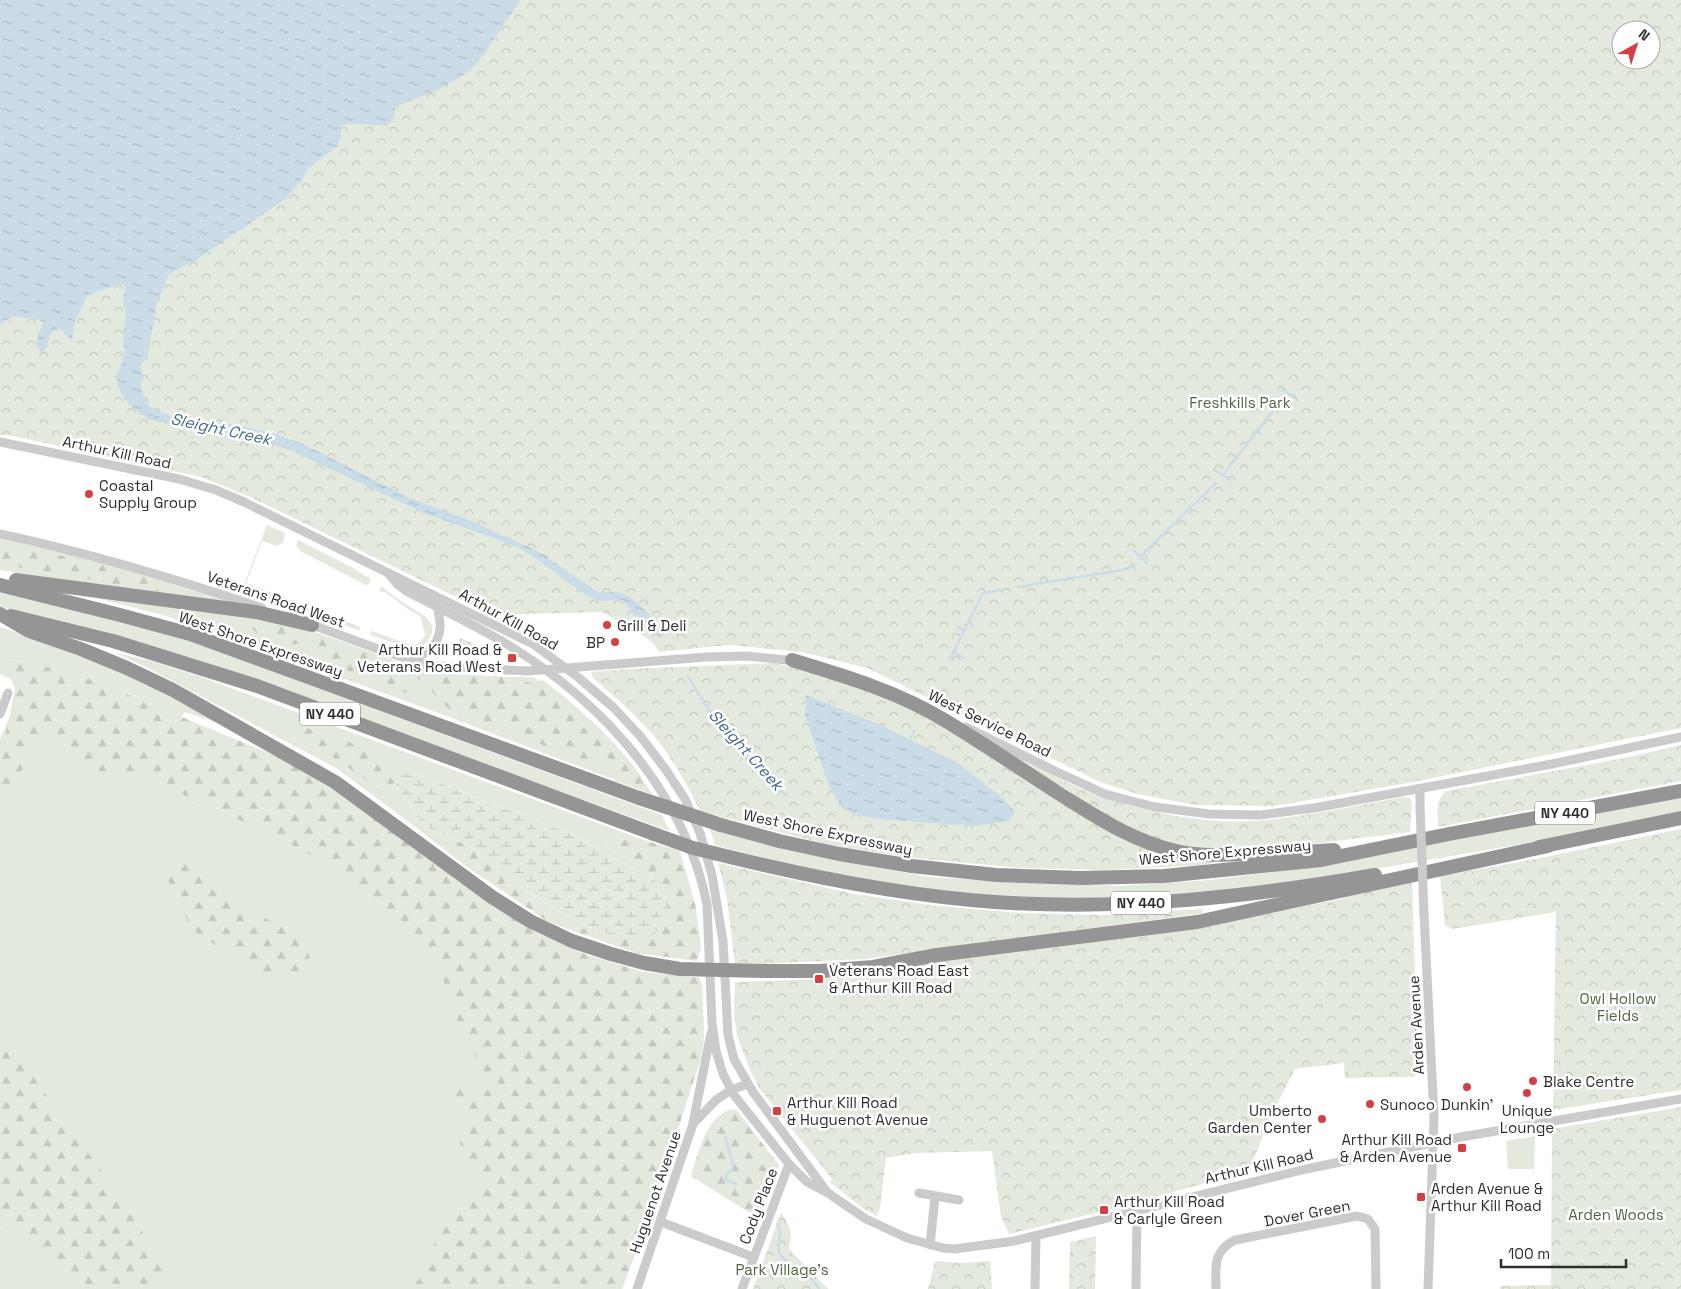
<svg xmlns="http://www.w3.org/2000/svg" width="1681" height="1289" viewBox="0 0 1681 1289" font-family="'Space Grotesk',sans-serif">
<defs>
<pattern id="forest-firs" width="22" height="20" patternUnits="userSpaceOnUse" patternTransform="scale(1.25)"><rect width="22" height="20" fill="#e3eadd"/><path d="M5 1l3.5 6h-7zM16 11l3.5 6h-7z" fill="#c3c9be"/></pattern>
<pattern id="wetland-marsh" width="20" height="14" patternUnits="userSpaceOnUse" patternTransform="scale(1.25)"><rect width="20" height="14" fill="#e3eadd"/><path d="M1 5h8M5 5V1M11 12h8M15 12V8" fill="none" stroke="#c3c9be"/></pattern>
<pattern id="park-crowns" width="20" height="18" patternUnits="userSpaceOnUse" patternTransform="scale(1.25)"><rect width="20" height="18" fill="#e3eadd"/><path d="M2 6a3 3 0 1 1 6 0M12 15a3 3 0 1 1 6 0" fill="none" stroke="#c3c9be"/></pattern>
<pattern id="garden-furrows" width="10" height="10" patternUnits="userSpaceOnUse" patternTransform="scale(1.25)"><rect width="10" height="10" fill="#e3eadd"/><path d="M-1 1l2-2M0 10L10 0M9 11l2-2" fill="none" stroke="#c3c9be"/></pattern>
<pattern id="water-ripples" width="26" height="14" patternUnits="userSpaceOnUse" patternTransform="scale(1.25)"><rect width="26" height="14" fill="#cadce8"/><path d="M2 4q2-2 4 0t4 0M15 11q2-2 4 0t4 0" fill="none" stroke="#aebdc7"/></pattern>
</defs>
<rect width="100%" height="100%" fill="#fff"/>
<!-- grass -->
<g fill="#e3eadd">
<polygon points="267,525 285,533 283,543 277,546 262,541 246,583 360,627 359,630 369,634 243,587"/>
<polygon points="0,539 76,554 231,602 230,605 0,570"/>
<polygon points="298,540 353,568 371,579 369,584 366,585 300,551 296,546"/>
<path d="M381,586C390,593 398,599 407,605C419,613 441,621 429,639C425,646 417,649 409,648L370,635L372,631L410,645L420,643L425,635L421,617L408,609L385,592H381L380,590Z"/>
<path d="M65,590L257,617L321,634L402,663L455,674L506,677H533L539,681L543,680C574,704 605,731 630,762C639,772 645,784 652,794L425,708L239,641L163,615Z"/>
<polygon points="0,592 111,618 192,642 662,815 670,831 194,659 107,632 0,607"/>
<polygon points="0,627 43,640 114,667 221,719 212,721 185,712 181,717 305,768 497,907 540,934 587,955 643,972 700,978 700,981 702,983 704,1039 700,1061 655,1199 622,1289 0,1289 0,739 10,716 27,662 0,658"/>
<path d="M115,653L148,660L204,678L644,840L613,839L604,846C622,855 644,863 655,881L571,834L413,773H398L394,781L411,807L425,826L440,833L434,835L422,832L336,768L148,668Z"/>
<polygon points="1681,795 1681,811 1540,841 1369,870 1210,894 1121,898 1028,899 926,890 832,876 715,845 710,829 838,861 930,877 1028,883 1120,886 1211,880 1287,870"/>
<polygon points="531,894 560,912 599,931 585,929 565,928 547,921 547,918 538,907"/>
<polygon points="1535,1136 1534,1175 1533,1169 1508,1169 1506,1141"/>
</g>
<!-- forest -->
<g fill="url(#forest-firs)">
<polygon points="0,543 91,562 168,582 172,589 168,593 0,564"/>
<polygon points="262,621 308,634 401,664 455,674 506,677 544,686 559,692 602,731 631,763 652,794 615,781 611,770 568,753 548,748 513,729 468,718 451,711 434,694 425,680 416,679 405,693 350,672 322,653 302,644 281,644 255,632 247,623"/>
<path d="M0,658L27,662L80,675L305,768L497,907L540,934L587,955L643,972L700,978V981L702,983L704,1039L700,1061L655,1199L622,1289H411C419,1278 433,1265 434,1251C435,1241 434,1233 437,1222L455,1220L469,1205L480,1179L462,1161L460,1138L468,1118L460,1113L449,1099L454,1087L481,1083L485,1074L458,1022L438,965L403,922L345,873L294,846L209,805L196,802L149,775L134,781L107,773L96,777C79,764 64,750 47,737L32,743L24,767L0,798V762L15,689L11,679L0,674Z"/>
<path d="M301,727C323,731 352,741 370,754C382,763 394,782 402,794L398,803H392L362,777L330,755L302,739Z"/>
<polygon points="422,832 434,835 440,833 475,849 521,887 531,894 538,907 547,918 547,921 464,865"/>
<polygon points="613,839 644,840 680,851 695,903 701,948 697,961 636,953 565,928 585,929 651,938 671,914 651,875 632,860 604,846"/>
<polygon points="176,859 190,866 254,912 300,937 306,947 310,959 306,971 286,978 251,967 192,930 163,869"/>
<polygon points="0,1035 8,1039 67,1125 129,1208 163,1269 168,1289 78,1289 56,1272 27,1235 0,1225"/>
<path d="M731,1109L734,1110L736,1109L779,1165L758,1218L691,1176C699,1152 704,1119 731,1109Z"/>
</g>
<!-- wetland -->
<polygon fill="url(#wetland-marsh)" points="398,773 413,773 571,834 655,881 671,914 651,938 599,931 560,912 521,887 475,849 425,826 411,807 394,781"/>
<!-- park -->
<g fill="url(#park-crowns)" fill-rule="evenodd">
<path d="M521,0H1681V728L1403,784L1274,806L1195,805L1137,794L1100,782L867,668L802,652L729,645L659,652L653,643L636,631L602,612L493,615L248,496L201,477L8,435H0V325L12,317L39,319L43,324L47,348L50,335L59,328L72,341L75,322L88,295L198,259L286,199L303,179L309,168L338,146L341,137V125L362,124L386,126L395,107L485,53ZM1621,30H1651V60H1621Z"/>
<path d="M775,663L856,684L917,711L1121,835L1214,859V863L1202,865L1106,870L1021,868L914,858L829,845L700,811C685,780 667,748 642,723C627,707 610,693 593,678L591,672L626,669Z"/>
<path d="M1681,745V781L1438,827C1438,813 1435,800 1446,791L1624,758Z"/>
<path d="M1014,755C1039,767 1064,782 1089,792C1140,811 1199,824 1253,821C1304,817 1354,806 1404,797L1410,798L1412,803L1410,832L1303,845L1201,847L1163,844L1130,831L1013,758Z"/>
<polygon points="1681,829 1681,1090 1553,1110 1556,912 1453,929 1445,925 1440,876 1520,862"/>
<polygon points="718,863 854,894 938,906 1021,913 1102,915 1202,909 1203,913 865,959 737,965 735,964 727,899"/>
<polygon points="1412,881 1418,1070 1414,1077 1345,1078 1344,1063 1295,1069 1272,1114 1249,1171 1108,1210 1009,1234 1001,1217 992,1151 915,1153 886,1158 880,1209 877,1216 864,1209 830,1182 832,1179 759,1088 749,1068 737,1036 734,1013 735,983 737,982 823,979 824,975 966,955 1250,917 1341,899 1358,893"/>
<polygon points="1681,1107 1681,1289 1500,1289 1500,1286 1551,1285 1552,1129"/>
<path d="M781,1213C791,1225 792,1234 789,1249L828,1289H753Z"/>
<polygon points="1096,1236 1095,1289 1069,1289 1070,1242"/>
<polygon points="935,1261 961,1263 990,1261 992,1289 928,1289"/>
</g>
<!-- garden -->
<path fill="url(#garden-furrows)" d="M460,638C470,642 485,647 490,655H476L456,652Z"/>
<!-- water -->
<g fill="url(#water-ripples)">
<path d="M0,0H521L485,53L470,71L438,90L395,107L394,119L386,126L362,124L341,125V137L338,146L309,168L303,179L286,199L198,259L169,274L157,303L147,360L142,363L141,371L144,378L141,382V388L144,398L149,406L161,412L175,418L222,423L269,432L301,443L412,499L469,520L539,552L598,592C606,594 611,591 618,592C633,594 658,623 665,635L658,636L622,601L617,600L599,601L581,592L530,554L510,544L424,513L292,451L261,440L150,420L135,410L124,398L117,385V376L125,353L123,340L126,310L123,305L125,285L122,284L88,295L75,322L72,341L59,328L50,335L47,348L41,352C32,343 39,333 43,324L39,319L12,317L0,325Z"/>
<polygon points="806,695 878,724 958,763 1001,797 1013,809 1014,813 1009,821 974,826 889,820 856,815 842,808 829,786 805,716"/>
</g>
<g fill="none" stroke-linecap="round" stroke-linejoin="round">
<!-- stream -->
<g stroke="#cadce8" stroke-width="2.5">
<polyline points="1282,389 1290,395 1295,396"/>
<polyline points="1214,470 1230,480"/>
<polyline points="1222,476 1280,402"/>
<polyline points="1133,550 1147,563"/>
<polyline points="1141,556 1216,483"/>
<polyline points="1018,587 1122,570 1129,568 1133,564"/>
<polyline points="958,627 965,631"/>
<polyline points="954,652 964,658"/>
<polyline points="950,659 983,593 1002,590"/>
<polyline points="688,677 713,716 767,778 787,796"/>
<polyline points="910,740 914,731"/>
<polyline points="725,1137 733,1164 733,1168 726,1176 726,1180 736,1184"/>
<path d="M777,1224C785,1233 774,1244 780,1254C790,1269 811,1273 819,1289"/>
</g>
<!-- minor -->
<g stroke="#cbcbcb" stroke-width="9">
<polyline points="0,442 179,479 216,490 244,502 533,644 579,678 614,708 641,737 666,770 685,799 700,833 712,875 723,941 728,1035 734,1059 753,1092 827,1192"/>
<path d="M0,534C89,553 176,579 262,608"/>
<path d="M388,573L397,584L406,591C441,609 477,626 510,646C605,704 684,793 707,904L712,1023L716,1051L723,1074L734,1095L789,1164L807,1182L828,1193L866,1219L907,1238L943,1248L955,1249L1014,1241L1306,1169L1461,1137L1681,1099"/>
<polyline points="307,623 389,653 428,665 466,668 528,671 707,657 747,656 796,661"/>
<path d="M407,656C424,659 439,645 440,628C441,622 438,615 438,608"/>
<polyline points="0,714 8,693"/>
<polyline points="966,727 1055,771 1105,794 1155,807 1209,814 1260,815 1314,808 1552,764 1681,737"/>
<polyline points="1420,789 1420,806"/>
<polyline points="1424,914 1434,1117 1428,1289"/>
<polyline points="693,1123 711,1033"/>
<polyline points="919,1193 959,1200"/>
<polyline points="661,1222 753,1257"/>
<polyline points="930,1245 935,1197"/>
<polyline points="637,1289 693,1124 716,1100 731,1090 747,1084"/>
<polyline points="742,1289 789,1164"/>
<polyline points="1035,1289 1036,1236"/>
<polyline points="1136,1289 1137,1211"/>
<path d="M1216,1289C1216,1267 1212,1252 1235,1240L1357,1216L1368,1219L1375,1229L1376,1289"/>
</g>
<!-- highway -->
<g stroke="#959595" stroke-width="14">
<polyline points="16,580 256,612 312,625"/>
<polyline points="0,585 120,615 190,634 639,798"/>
<polyline points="0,614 29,631 81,649 127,668 173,690 335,782 492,897 530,921 572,941 611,954 644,963 680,969 768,971 820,971 873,967 937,955 1197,922 1548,846"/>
<polyline points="11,616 113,641 257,686 654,834"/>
<path d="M792,660C845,676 899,692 946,721C984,744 1021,769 1058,793C1095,816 1132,841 1176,851C1199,856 1223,855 1247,854C1276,854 1305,852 1334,850"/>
<polyline points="721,825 779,841 839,854 912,866 996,875 1081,878 1164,876 1321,860 1449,834 1681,791"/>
<polyline points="1539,847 1681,818"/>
<path d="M734,858C820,879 907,896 995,902C1122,911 1250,897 1375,875"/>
</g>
<!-- minor-bridge -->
<polyline stroke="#cbcbcb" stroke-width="9" points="1420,806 1424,914"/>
<!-- highway-bridge -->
<g stroke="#959595" stroke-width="14">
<polyline points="639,798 721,825"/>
<polyline points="654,834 693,848 734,858"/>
</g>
</g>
<!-- markers -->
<g fill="#d63e45" stroke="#fff" stroke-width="2">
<circle cx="89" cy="494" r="5"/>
<circle cx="607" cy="625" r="5"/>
<circle cx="615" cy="642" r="5"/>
<rect x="507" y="653" width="10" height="10" rx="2.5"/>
<rect x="814" y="974" width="10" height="10" rx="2.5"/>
<circle cx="1533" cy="1081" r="5"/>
<circle cx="1467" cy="1087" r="5"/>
<circle cx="1527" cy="1093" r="5"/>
<circle cx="1370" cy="1104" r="5"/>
<rect x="772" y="1106" width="10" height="10" rx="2.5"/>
<circle cx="1322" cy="1119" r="5"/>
<rect x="1457" y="1143" width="10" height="10" rx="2.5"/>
<rect x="1416" y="1192" width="10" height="10" rx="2.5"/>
<rect x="1099" y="1205" width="10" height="10" rx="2.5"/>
</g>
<g text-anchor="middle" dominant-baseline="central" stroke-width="5" stroke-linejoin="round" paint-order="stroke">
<!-- shield labels -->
<g fill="#fff" stroke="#6d6d6d" stroke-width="1">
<rect x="300" y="702.5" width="60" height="23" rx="4"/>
<rect x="1535" y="801.5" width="60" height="23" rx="4"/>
<rect x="1111" y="891.5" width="60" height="23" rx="4"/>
</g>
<g font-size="14" font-weight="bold" fill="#2e2e2e">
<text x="330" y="714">NY 440</text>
<text x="1565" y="813">NY 440</text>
<text x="1141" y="903">NY 440</text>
</g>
<!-- park labels -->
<g font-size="15" fill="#50663f" stroke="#fff">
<text x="1240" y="402">Freshkills Park</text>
<text x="1618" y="998">Owl Hollow<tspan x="1618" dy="17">Fields</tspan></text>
<text x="1616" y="1214">Arden Woods</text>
<text x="782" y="1269">Park Village's</text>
</g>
<!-- street labels -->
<g font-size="15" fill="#2e2e2e" stroke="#fff">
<text transform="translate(117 452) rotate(12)">Arthur Kill Road</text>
<text transform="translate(276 599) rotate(19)">Veterans Road West</text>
<text transform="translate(509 619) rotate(29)">Arthur Kill Road</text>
<text transform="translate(261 644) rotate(19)">West Shore Expressway</text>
<text transform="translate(990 723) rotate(26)">West Service Road</text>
<text transform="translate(828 832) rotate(12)">West Shore Expressway</text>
<text transform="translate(1225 852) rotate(-5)">West Shore Expressway</text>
<text transform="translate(1416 1025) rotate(-93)">Arden Avenue</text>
<text transform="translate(1259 1166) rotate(-13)">Arthur Kill Road</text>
<text transform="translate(655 1192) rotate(-71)">Huguenot Avenue</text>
<text transform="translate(758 1206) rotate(-69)">Cody Place</text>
<text transform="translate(1307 1213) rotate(-11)">Dover Green</text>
</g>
<!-- poi labels -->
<g font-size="15" fill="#2e2e2e" stroke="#fff" text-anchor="start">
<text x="99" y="485">Coastal<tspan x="99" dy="17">Supply Group</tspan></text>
<text x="617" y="625">Grill &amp; Deli</text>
<text x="605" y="642" text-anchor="end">BP</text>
<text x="502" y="649" text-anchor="end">Arthur Kill Road &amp;<tspan x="502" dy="17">Veterans Road West</tspan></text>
<text x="829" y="970">Veterans Road East<tspan x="829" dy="17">&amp; Arthur Kill Road</tspan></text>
<text x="1543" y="1081">Blake Centre</text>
<text x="787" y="1102">Arthur Kill Road<tspan x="787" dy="17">&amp; Huguenot Avenue</tspan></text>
<text x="1380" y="1104">Sunoco</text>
<text x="1467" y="1104" text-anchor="middle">Dunkin'</text>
<text x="1312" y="1110" text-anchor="end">Umberto<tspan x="1312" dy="17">Garden Center</tspan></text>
<text x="1527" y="1110" text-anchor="middle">Unique<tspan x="1527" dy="17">Lounge</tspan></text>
<text x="1452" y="1139" text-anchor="end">Arthur Kill Road<tspan x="1452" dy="17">&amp; Arden Avenue</tspan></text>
<text x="1431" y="1188">Arden Avenue &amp;<tspan x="1431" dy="17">Arthur Kill Road</tspan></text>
<text x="1114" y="1201">Arthur Kill Road<tspan x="1114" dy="17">&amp; Carlyle Green</tspan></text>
</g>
<!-- water labels -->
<g font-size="16" font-style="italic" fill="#436b89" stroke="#fff">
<text transform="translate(221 429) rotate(12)">Sleight Creek</text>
<text transform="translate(746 750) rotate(48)">Sleight Creek</text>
</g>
</g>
<!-- north arrow -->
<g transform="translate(1636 45) rotate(39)"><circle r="24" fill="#ffffff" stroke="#ababab"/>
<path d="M0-4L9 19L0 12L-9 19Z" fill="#d63e45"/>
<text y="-8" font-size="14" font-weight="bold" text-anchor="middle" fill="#2e2e2e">N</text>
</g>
<!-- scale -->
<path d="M1501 1259v8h125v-8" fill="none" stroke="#2e2e2e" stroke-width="2.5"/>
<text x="1508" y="1259" font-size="15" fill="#2e2e2e" stroke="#ffffff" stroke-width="4" paint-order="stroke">100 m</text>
</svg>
